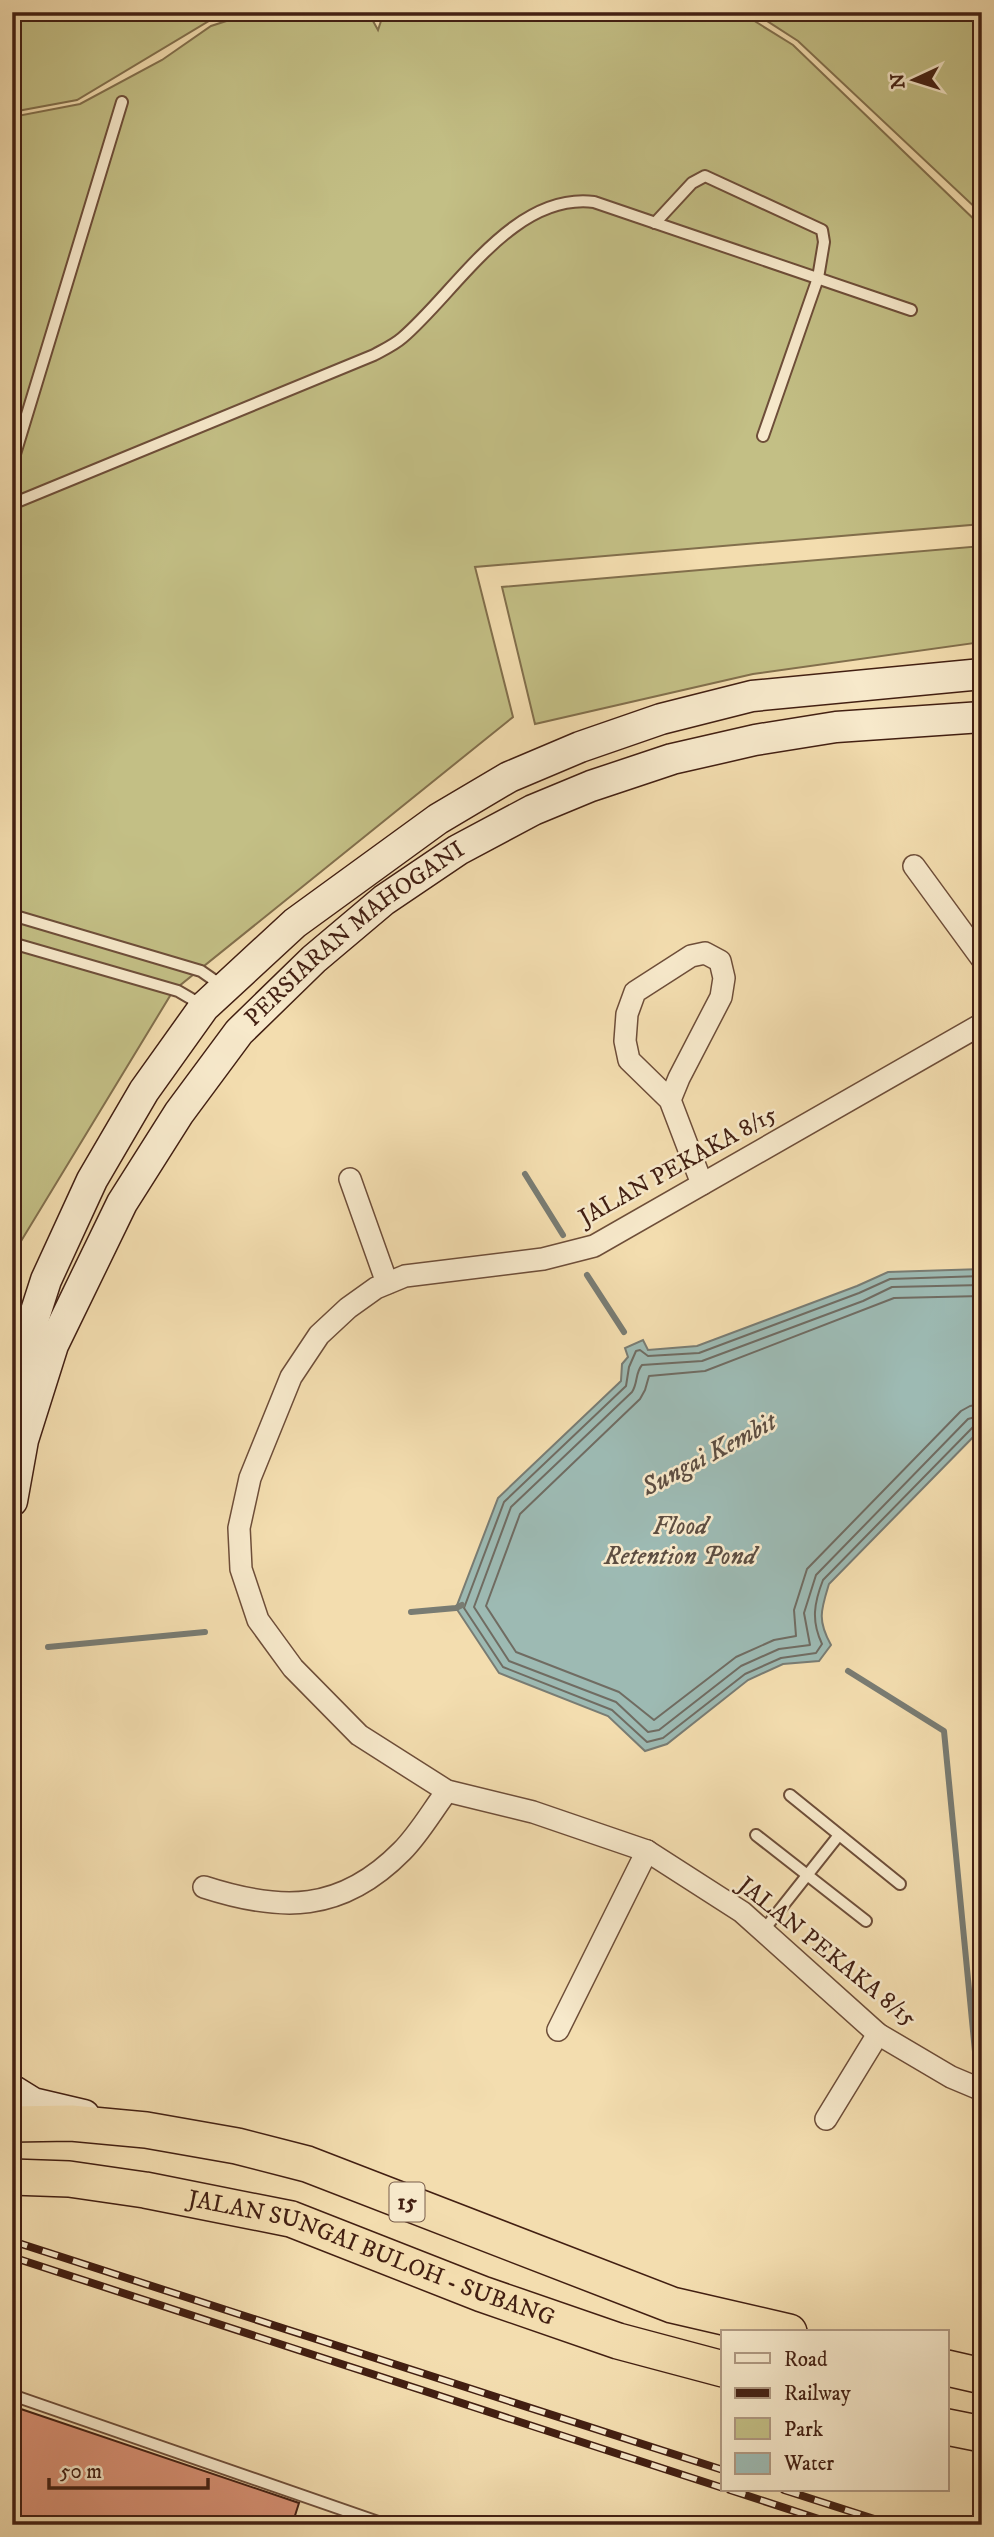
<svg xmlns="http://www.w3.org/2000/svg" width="994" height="2537" viewBox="0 0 994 2537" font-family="'IM FELL DW Pica',serif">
<rect width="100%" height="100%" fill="#f3ddaf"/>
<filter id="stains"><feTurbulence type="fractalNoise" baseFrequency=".00286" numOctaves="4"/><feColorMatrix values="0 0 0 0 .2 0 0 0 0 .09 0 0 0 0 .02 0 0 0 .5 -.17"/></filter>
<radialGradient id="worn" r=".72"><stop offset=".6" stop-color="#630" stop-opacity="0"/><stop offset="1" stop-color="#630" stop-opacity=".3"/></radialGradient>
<!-- green -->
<g fill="#c3bf85" stroke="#826f4c" stroke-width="2">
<polygon points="12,12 240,12 209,21 77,100 12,112"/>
<polygon points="254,12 368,12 378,30 384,12 740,12 793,45 982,227 982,524 475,567 513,717 173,991 12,1256 12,117 80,104 162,60 211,26"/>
<polygon points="753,12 982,12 982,214 798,41"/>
<polygon points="982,546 982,642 753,674 535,724 502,587"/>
</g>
<!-- water -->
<path fill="#9dbab3" stroke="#797c73" stroke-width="2" d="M982,1269V1428L829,1584C821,1610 817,1620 831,1645L819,1661L783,1664L748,1680L667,1744L645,1751L608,1716L499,1673L456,1608L498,1498L621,1381L622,1364L628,1357L625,1348L643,1340L648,1350L697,1346L857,1286L888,1272Z"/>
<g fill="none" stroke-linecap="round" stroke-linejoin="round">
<!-- shore -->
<g stroke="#706c62" stroke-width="2">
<path d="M982,1276L890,1279L859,1293L699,1353L648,1356L640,1350L636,1351L629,1367L626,1386L504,1502L464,1608L503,1667L612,1710L647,1742L663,1738L745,1674L781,1658L816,1653L822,1644C811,1621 814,1603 823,1580L974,1426L982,1423"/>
<path d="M982,1285L892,1287L863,1301L702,1361L642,1365C635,1373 638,1383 632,1392L511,1507L474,1607L509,1661L616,1702L648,1732L659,1730L741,1666L779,1649L810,1645L804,1613L816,1575L968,1419L982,1415"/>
<polyline points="982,1296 894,1298 705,1371 649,1376 645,1390 640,1399 520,1514 486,1606 516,1652 619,1692 654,1720 736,1657 774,1640 796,1636 794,1610 807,1569 961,1411 970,1406 982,1404"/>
</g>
<!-- stream -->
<g stroke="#797c73" stroke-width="6">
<polyline points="525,1174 563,1235"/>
<polyline points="587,1275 624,1332"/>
<polyline points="411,1612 456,1608 462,1605"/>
<polyline points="48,1647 205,1632"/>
<polyline points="848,1671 944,1731 976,2062"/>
<polyline points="981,2116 982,2126"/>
</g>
</g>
<!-- building -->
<polygon fill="#d99175" stroke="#421f12" stroke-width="2" points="12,2406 299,2503 292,2525 12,2525"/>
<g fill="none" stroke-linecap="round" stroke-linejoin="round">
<!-- service casing -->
<g stroke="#6e4e39" stroke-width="14">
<g id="service">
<polyline points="655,223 692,183 705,176 822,230 824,242 818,278 763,436"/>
<polyline points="12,464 122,102"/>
<path d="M12,504L374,355C383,350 394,345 402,338C456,292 513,192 594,202L911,310"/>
<polyline points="12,915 201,971 224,987"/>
<polyline points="12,943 178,991 202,1005"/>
<polyline points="790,1795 900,1884"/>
<polyline points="756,1835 866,1921"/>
<polyline points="763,1931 839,1835"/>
<polyline points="12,2395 387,2525"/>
</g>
</g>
<!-- minor casing -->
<g stroke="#6e4e39" stroke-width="24">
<g id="minor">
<polyline points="914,866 982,959"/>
<polyline points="982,1024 594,1246 543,1259 405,1276 376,1288 348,1308 319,1335 291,1377 250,1478 239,1528 241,1569 258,1620 293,1668 359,1735 447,1791 533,1812 647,1851 742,1912 878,2034 951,2077 982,2090"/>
<polyline points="670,1100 679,1078 721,997 724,978 720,961 705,953 691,956 635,992 627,1014 625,1041 629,1060 670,1100 702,1184"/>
<polyline points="350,1179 387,1283"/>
<path d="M204,1887C281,1912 341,1913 402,1851C419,1834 432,1811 447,1791"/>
<polyline points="558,2030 647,1851"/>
<polyline points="826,2119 878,2034"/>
</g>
</g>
<!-- secondary casing -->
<g stroke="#421f12" stroke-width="33">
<g id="secondary">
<polyline points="12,1386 46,1280 92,1180 144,1091 204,1007 295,923 438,819 509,777 580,747 661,719 752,696 982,674"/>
<path id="s1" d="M12,1501L23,1440L53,1345L122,1203L179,1113L239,1032L314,959L384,900L458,850L533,810L591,786L672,759L755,740L836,727L982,717"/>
<polyline points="12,2090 33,2103 84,2115"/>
</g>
</g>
<!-- trunk casing -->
<g stroke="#421f12" stroke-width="38">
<g id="trunk">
<polyline points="12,2124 71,2123 146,2130 237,2146 307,2164 672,2305 789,2332"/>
<path id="s2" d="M12,2177L69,2179L145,2190L291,2219L482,2294L618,2341L723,2369"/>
<polyline points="947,2368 982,2376"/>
<polyline points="947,2427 982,2434"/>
</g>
</g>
<!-- service -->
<use href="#service" stroke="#f7e9cb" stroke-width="10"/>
<!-- minor -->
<use href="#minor" stroke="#f7e9cb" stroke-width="21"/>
<!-- secondary -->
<use href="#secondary" stroke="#f7e9cb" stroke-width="30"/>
<!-- trunk -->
<use href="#trunk" stroke="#f3ddaf" stroke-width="35"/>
<!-- rail casing -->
<g stroke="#421f12" stroke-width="8">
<g id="rail">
<polyline points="12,2241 723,2470"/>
<polyline points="12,2257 723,2488"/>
<polyline points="730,2490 837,2525"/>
<polyline points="784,2490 893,2525"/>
</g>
</g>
<!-- rail -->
<use href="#rail" stroke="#f7e9cb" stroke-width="5" stroke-dasharray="16" stroke-linecap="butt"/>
</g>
<g text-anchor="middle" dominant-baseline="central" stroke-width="5" stroke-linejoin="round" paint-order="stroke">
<!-- shield labels -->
<rect fill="#f7e9cb" stroke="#785c4a" stroke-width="2" x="389.5" y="2182.5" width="35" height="39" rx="5"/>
<g font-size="23" font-weight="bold" fill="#421f12">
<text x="407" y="2202">15</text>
</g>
<!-- street labels -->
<g font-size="24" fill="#421f12" stroke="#f7e9cb">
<text stroke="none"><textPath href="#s1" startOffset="679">PERSIARAN MAHOGANI</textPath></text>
<text transform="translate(678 1166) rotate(-29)">JALAN PEKAKA 8/15</text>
<text transform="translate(827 1952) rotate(39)">JALAN PEKAKA 8/15</text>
<text stroke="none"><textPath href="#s2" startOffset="371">JALAN SUNGAI BULOH - SUBANG</textPath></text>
</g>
<!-- water labels -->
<g font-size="26" font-style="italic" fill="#5d4e42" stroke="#f7e9cb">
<text transform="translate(709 1455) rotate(-28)">Sungai Kembit</text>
<text x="680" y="1526">Flood<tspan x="680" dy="30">Retention Pond</tspan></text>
</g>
</g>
<!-- margin -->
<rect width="994" height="2537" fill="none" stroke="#f3ddaf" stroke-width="42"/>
<rect x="14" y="14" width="966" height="2509" fill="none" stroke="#421f12" stroke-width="3.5"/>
<rect x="21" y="21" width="952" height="2495" fill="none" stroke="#421f12" stroke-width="2"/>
<!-- legend -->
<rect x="721" y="2330" width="228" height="161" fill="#f7e9cb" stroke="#af9881" stroke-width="2"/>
<rect x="735" y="2353" width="35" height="10" fill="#f7e9cb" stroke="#af9881" stroke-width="2"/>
<text x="784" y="2366" font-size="21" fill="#421f12">Road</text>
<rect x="735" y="2388" width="35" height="10" fill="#421f12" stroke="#af9881" stroke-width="2"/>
<text x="784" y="2400" font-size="21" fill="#421f12">Railway</text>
<rect x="735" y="2418" width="35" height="21" fill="#c3bf85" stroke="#af9881" stroke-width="2"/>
<text x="784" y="2436" font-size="21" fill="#421f12">Park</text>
<rect x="735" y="2453" width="35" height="21" fill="#9dbab3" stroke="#af9881" stroke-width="2"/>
<text x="784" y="2470" font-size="21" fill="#421f12">Water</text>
<!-- north arrow -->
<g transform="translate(914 80) rotate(266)" stroke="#f7e9cb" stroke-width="5" paint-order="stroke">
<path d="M0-5L12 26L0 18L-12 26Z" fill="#421f12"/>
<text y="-10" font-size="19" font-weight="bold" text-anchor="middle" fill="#421f12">N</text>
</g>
<!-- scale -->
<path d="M49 2478v10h159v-10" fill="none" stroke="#421f12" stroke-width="3.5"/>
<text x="60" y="2478" font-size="21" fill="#421f12" stroke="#f7e9cb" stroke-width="5" paint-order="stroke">50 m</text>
<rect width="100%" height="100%" filter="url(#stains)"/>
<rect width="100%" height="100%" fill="url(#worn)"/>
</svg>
